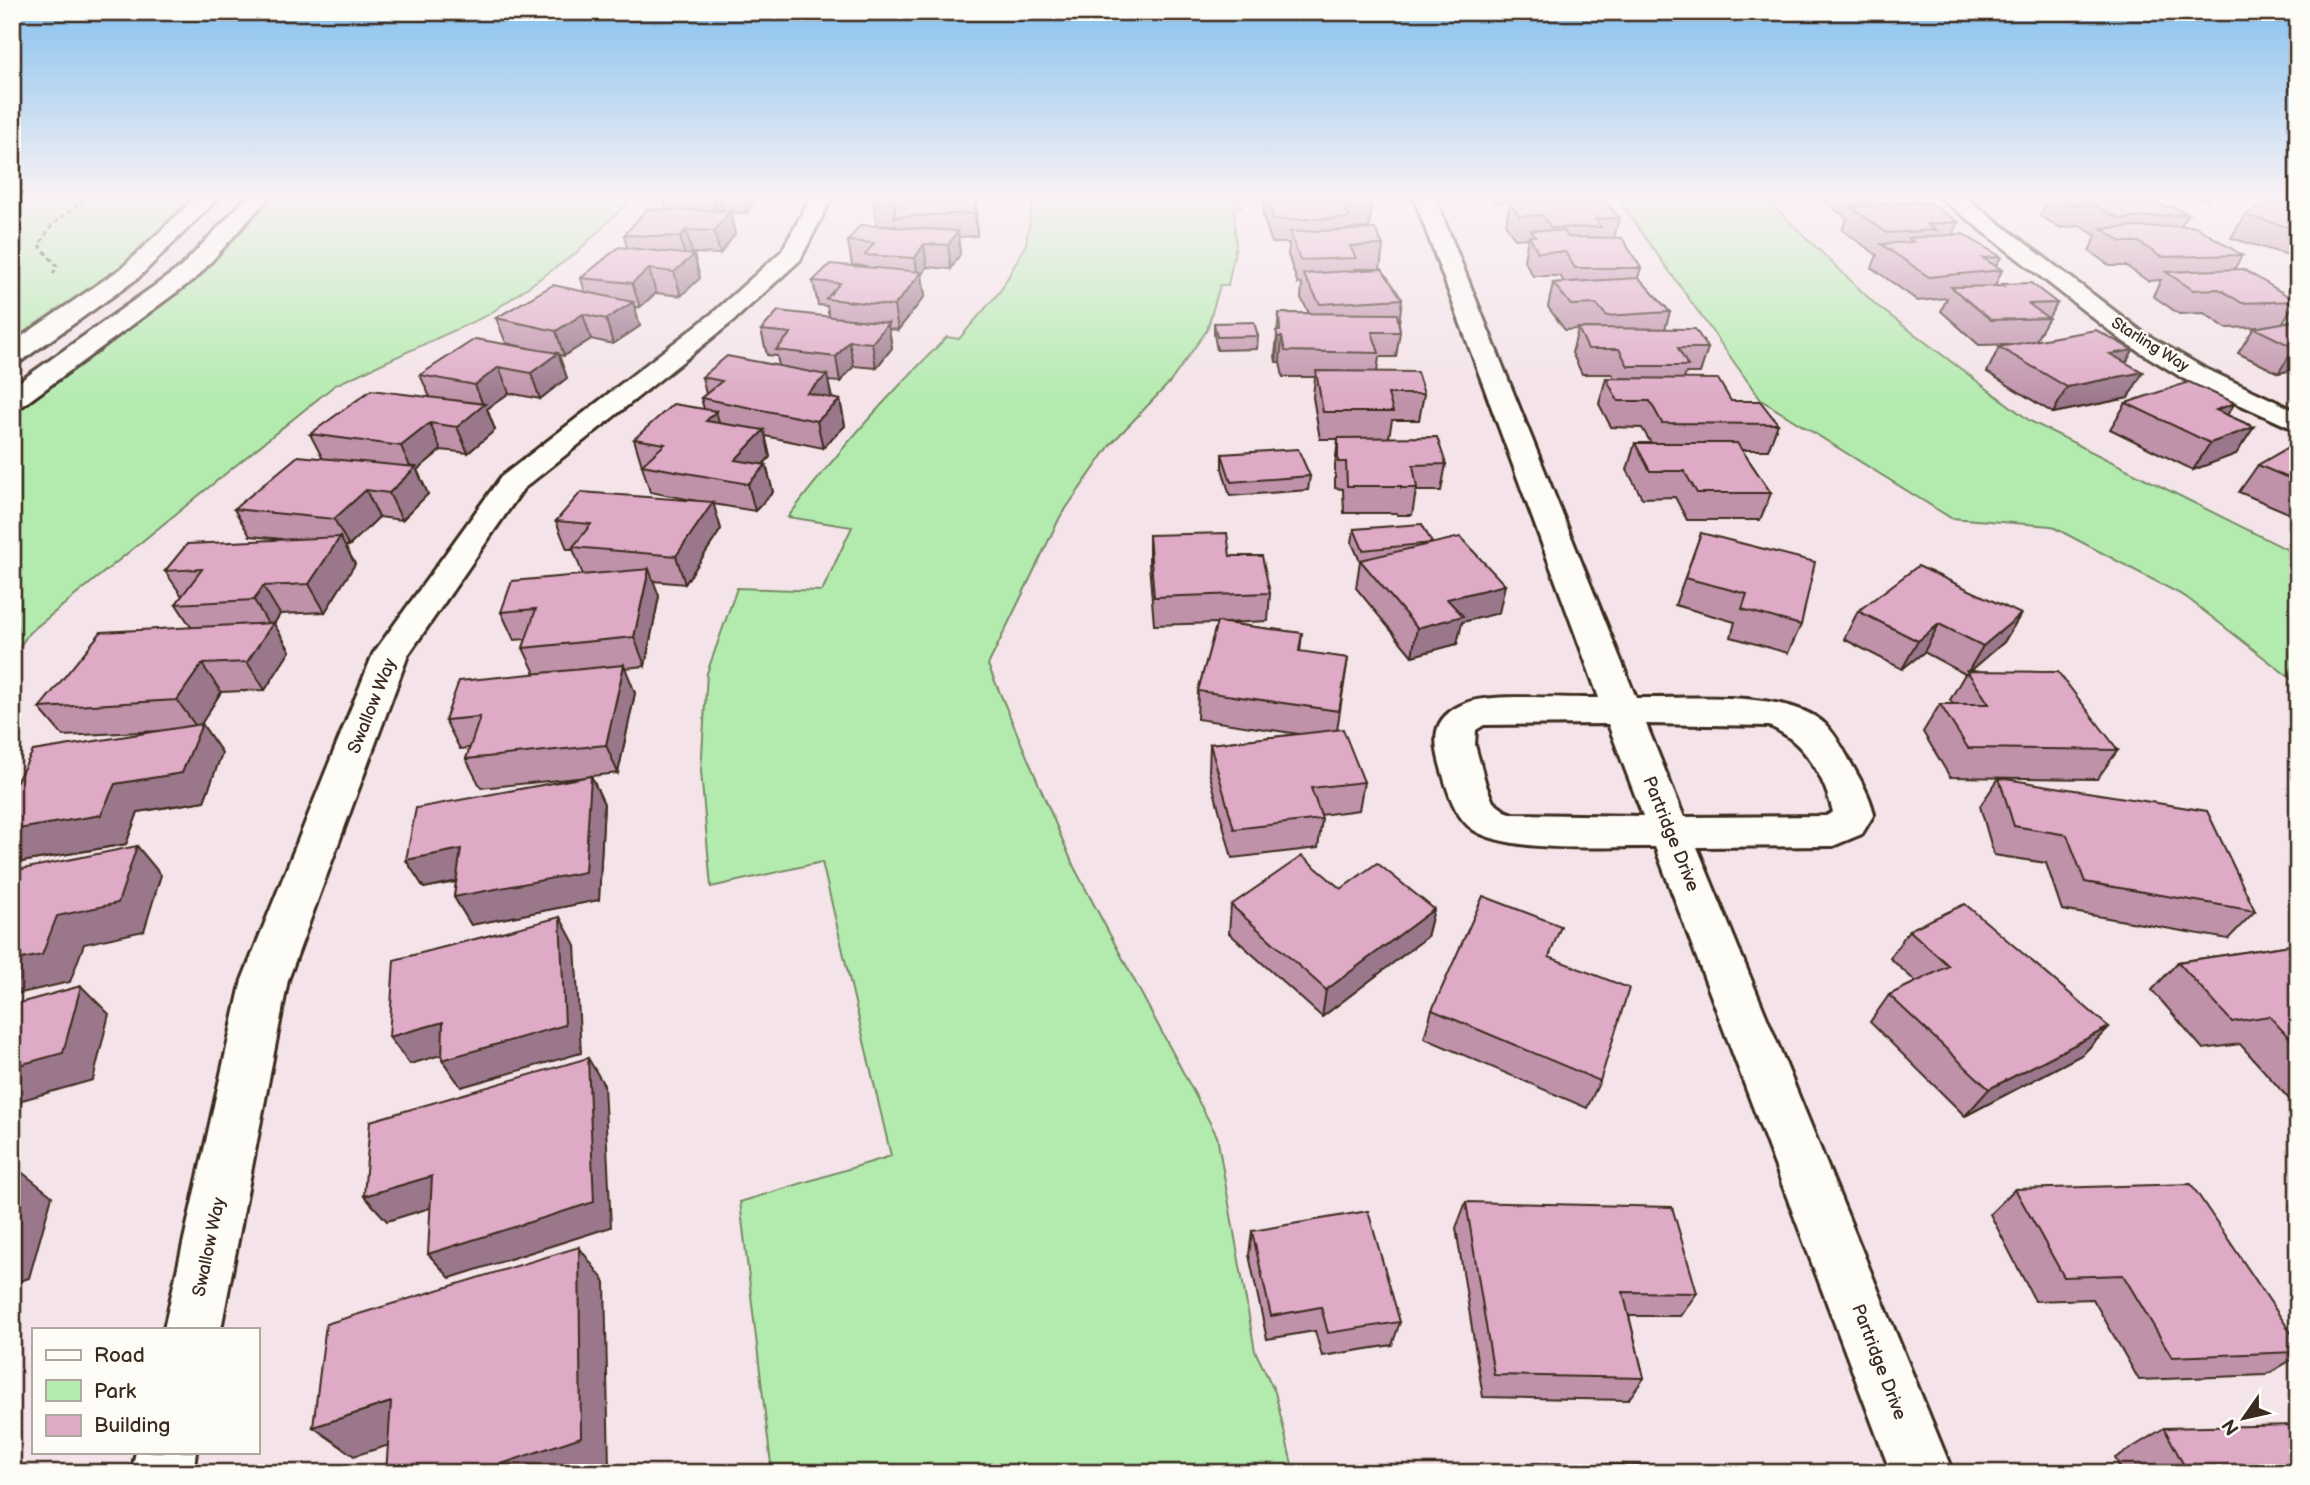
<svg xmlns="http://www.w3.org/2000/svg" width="2310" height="1485" viewBox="0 0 2310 1485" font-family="'Balsamiq Sans',sans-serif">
<rect width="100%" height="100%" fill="#f4e3e8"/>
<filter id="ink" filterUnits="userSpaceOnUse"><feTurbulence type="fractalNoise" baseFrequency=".0143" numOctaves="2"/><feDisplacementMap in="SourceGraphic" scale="14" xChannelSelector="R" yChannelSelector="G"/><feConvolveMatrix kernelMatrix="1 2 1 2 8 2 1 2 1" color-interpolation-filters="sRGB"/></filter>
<g filter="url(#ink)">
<!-- green -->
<g fill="#b3ebaf" stroke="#778a66" stroke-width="2">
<polygon points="18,195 210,195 130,273 12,355 12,197"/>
<polygon points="260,195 636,195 575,254 488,315 335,385 29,633 12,658 12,400 189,272"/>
<path d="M1095,195H1240L1241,207L1234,208L1236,244L1228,285H1220L1207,330L1170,382L1111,444L1060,517L988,665L1074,867L1217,1136L1255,1351L1275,1392L1294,1473H772L740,1202L891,1156L822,862L711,887L701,771L707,673L737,588L822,591L852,527L788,517C837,452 889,394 947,337L959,339L1001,290L1026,244L1033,201L1095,200Z"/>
<polygon points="1615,195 1762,195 1876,305 2030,421 2298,555 2298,684 2186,597 2051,526 1951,518 1761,400"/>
</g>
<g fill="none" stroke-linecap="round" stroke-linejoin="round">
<!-- minor casing -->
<g stroke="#3b2a1e" stroke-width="6">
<g id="minor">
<polygon points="812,195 833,195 800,260 732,322 523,489 408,655 288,980 221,1329 164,1329 242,980 373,654 501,477 714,312 782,251"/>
<path d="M1413,195H1434L1636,698C1686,699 1787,689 1825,724C1837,736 1844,751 1852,765C1861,781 1870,796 1874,814L1862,834L1833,846L1697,847L1953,1473H1891L1655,847C1606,846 1524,853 1481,834C1459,825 1450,799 1444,778C1440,764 1434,746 1437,731C1440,717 1453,708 1466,703C1492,693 1567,699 1599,698ZM1608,724L1643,816L1513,814L1505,811L1493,802L1486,785L1475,745L1476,730L1484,725ZM1646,724L1769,726C1804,740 1824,776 1833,812L1826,816L1684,817Z"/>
<polygon points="1939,195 1962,195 2142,332 2204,368 2298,412 2298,431 2186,380 2124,342 1942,199"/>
<polygon points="136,1452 196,1452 193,1473 131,1473"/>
</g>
</g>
<!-- tertiary casing -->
<g stroke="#3b2a1e" stroke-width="6">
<g id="tertiary">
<polygon points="198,195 221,195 138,278 21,361 12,363 12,343 122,268"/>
<polygon points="249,195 271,195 197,277 22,406 12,408 12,387 181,267"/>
</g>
</g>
<!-- path -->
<polyline stroke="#3b2a1e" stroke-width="2.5" stroke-dasharray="4.5 3.5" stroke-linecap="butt" points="53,274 57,266 39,245 52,225 90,195"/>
<!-- minor -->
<use href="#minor" fill="#fdfcf7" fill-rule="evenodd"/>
<!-- tertiary -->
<use href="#tertiary" fill="#fdfcf7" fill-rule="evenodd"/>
</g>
<!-- wall -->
<g fill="#bf92aa" stroke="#3b2a1e" stroke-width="2" fill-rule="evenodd">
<polygon points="666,195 755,195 756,196 747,213 730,213 735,234 720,254 692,253 691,254 694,255 700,278 681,296 656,293 640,307 635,307 640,326 613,344 591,339 564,356 559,355 567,378 540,399 509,393 487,409 495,430 468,453 441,450 417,470 428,494 402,520 379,517 349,546 345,546 355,564 325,612 280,614 274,624 290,651 265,690 221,692 201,724 202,724 222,753 204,801 138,812 126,844 16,863 162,731 63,736 39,708 191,627 176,604 182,596 165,571 282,539 250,536 234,509 323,459 310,434 430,397 420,375 528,348 506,343 496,318 585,292 581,278 627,248 624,235 666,210 663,199"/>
<path d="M874,195L976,209L977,236L958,237L960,254L951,269L927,267L922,276L925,296L898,330L889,329L892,348L876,368L854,366L840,382L828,381L832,398L840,400L845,426L823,448L765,436L770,457L763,465H766L773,492L755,511L713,504L721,529L685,584L653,581L659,596L645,666L625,668L635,693L618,773L591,776L604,804L599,900L471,925L454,897L456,882L424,888L406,860L587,777L481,788L466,759L470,748L460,749L445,720L535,673L523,648L526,639L514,640L501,612L583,575L573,549H567L556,521L697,501L650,492L634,439L704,409L701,398L706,394L702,377L779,366L777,356L767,355L761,330L829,317L827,306L818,305L813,281L867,267L866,266L852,265L848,241L877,226L873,203ZM895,225L896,227L878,226Z"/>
<polygon points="1264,195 1372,205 1369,228 1349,229 1348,230 1383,245 1380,269 1354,269 1354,271 1402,299 1399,323 1400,332 1396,357 1379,357 1377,372 1424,394 1419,420 1392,420 1389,437 1446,464 1441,491 1416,491 1412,515 1397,515 1397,513 1344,513 1343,489 1335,488 1335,465 1338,439 1320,439 1313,397 1315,377 1283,377 1280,362 1276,362 1275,356 1279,313 1309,313 1301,298 1302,283 1298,284 1288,255 1289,243 1272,243 1263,216"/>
<polygon points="1492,195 1587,195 1585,201 1619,218 1614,238 1641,268 1638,278 1670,312 1665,329 1708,348 1700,373 1686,373 1684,379 1778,424 1768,450 1742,450 1771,493 1760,520 1687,520 1675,497 1642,498 1627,470 1635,443 1651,443 1642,428 1611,427 1599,404 1606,378 1614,378 1612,374 1582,374 1572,353 1578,329 1565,330 1548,307 1553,283 1564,282 1560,276 1533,276 1524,260 1528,238 1515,239 1506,225 1510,202 1523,202 1495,202"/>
<polygon points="1815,195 1915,195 1911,204 1958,222 1953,234 2001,257 1996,266 2002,270 1995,286 2001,286 2002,284 2057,303 2036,340 2133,350 2126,363 2128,398 2053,413 1987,372 1999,347 2017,344 1979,345 1941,311 1947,298 1918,301 1872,268 1877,255 1842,230 1847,218"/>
<polygon points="2035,195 2141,195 2166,207 2188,214 2181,226 2242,255 2234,270 2296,301 2283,322 2298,320 2298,369 2278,373 2238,353 2254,328 2261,327 2226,328 2204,313 2179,314 2153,296 2161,280 2148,281 2126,266 2110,266 2089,251 2096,236 2080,226 2061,228 2040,216 2047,202"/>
<polygon points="2181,195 2212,195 2208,200"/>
<polygon points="2298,203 2298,258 2231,238 2245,215"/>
<polygon points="1214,323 1258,336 1257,349 1217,350 1214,335"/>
<polygon points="2126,403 2227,415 2254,427 2236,454 2193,470 2110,429"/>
<polygon points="2298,442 2298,517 2239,492 2258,465"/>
<polygon points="1222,454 1310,476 1308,490 1230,496 1222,468"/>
<polygon points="1354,529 1432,543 1499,613 1462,622 1457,644 1412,656 1356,588 1360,561 1352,543"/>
<polygon points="1701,533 1801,625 1788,653 1731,637 1735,622 1675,605"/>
<polygon points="1149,535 1230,556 1270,593 1268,621 1225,623 1302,633 1300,652 1348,658 1337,730 1364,782 1359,810 1320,815 1322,819 1318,848 1232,858 1209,772 1210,744 1299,734 1197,719 1198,691 1217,623 1154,625 1149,563"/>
<polygon points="1858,611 2021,614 2004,642 1970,671 2118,750 2097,779 1950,777 1923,732 1940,704 1953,704 1950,700 1965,674 1924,652 1902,669 1844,639"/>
<polygon points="1999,778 2255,911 2228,939 2062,910 2046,863 1994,855 1980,806"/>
<polygon points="1341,889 1434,909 1427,937 1322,1017 1229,933 1231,905"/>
<polygon points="1909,930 2109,1027 2083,1054 1965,1116 1870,1022 1889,995 1916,982 1890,958"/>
<polygon points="2298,944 2298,1108 2297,1108 2240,1044 2203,1049 2152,990 2178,962"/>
<polygon points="1549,957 1600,1081 1587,1108 1424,1038 1432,1010"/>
<polygon points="2015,1189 2298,1343 2298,1356 2266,1375 2139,1380 2093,1299 2035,1301 1990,1214"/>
<polygon points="1466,1202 1697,1293 1680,1316 1629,1316 1644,1378 1628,1400 1483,1397 1456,1228"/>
<polygon points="1252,1231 1400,1322 1392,1345 1322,1356 1315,1331 1267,1339 1249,1255"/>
<polygon points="2164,1428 2298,1473 2123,1473 2115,1458"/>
<polygon points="1533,1463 1747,1473 1527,1473"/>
</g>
<!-- shaded-wall -->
<g fill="#9b778b" stroke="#3b2a1e" stroke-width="2">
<polygon points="716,195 719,195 724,213 720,221 714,199"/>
<polygon points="742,195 755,195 747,213"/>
<polygon points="975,195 976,209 977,236 975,213"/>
<polygon points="730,211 735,234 720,254 714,231"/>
<polygon points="686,230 692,253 686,261 680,237"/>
<polygon points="958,231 960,254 951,269 948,245"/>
<polygon points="924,244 927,267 922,276 925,296 898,330 894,306 918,277 915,258"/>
<polygon points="694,255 700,278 681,296 674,272"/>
<polygon points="649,269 656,293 640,307 632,283"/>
<polygon points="633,302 640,326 613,344 606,319"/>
<polygon points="583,314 591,339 564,356 556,331"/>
<polygon points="888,323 892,348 876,368 872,343"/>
<polygon points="1278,337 1282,337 1280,362 1276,362"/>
<polygon points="849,341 854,366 840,382 836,357"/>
<polygon points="2298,347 2298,369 2278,373 2295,348"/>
<polygon points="2133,350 2119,375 2110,354"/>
<polygon points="558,353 567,378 540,399 531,373"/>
<polygon points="499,367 509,393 487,409 495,430 468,453 457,427 483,405 475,385"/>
<polygon points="2143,372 2128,398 2053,413 2067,387"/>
<polygon points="827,375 832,401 807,393"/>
<polygon points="840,400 845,426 823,448 817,421"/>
<polygon points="2235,403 2218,429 2216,410"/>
<polygon points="716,411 723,438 706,421"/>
<polygon points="430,423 441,450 417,470 428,494 402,520 389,493 412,471 401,446"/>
<polygon points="2254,427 2236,454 2193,470 2210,443"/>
<polygon points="764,430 770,457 744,484 735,460"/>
<polygon points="766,465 773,492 755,511 748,484"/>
<polygon points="366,490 379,517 349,546 334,519"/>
<polygon points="713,502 721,529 685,584 676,556"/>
<polygon points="340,537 355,564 325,612 309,584"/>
<polygon points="649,569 659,596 645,666 634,637"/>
<polygon points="1505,585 1499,613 1462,622 1457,644 1412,656 1417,628 1447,599"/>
<polygon points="263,586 280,614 274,624 290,651 265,690 247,662 270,627 254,600"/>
<polygon points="2021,614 2004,642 1966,675 1983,646"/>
<polygon points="1939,624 1924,652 1902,669 1918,641"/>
<polygon points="202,664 221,692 198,729 177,700"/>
<polygon points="624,665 635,693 618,773 606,745"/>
<polygon points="202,724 222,753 204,801 138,812 126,844 16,863 12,859 12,830 115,784"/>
<polygon points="591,776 604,804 599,900 471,925 454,897"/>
<polygon points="137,846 161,875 144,931 84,944 70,982 12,995 12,961 57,916"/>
<polygon points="461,849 477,877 424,888 406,860"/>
<polygon points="1434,909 1427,937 1322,1017 1326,990"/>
<polygon points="560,917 575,945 581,1053 461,1087 442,1060"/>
<polygon points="81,986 109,1014 93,1080 22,1100 12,1134 12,1067"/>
<polygon points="443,1022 462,1049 410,1064 389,1037"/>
<polygon points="2109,1027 2083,1054 1965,1116 1989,1089"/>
<polygon points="588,1058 604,1085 611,1227 450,1278 428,1254"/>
<polygon points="19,1170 52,1196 29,1278 12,1284 12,1192"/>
<polygon points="432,1176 453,1201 387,1221 364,1196"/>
<polygon points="579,1247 605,1282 609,1467 591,1473 475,1473"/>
<polygon points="391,1402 428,1433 354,1456 313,1427"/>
</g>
<!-- building -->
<g fill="#deaac6" stroke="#3b2a1e" stroke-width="2">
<polygon points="666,195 716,195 714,199 663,199"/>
<polygon points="874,195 974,195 975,213 894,217 896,202 873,203"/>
<polygon points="1265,195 1366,195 1372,205 1344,206 1350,218 1274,220"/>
<polygon points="2053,195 2141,195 2166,207 2173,207 2188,214 2120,219 2091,204 2073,205"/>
<polygon points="2277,197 2298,203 2298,230 2245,215"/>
<polygon points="1604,200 1619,218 1595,219 1601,227 1551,228 1542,215 1519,216 1510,202"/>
<polygon points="1928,202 1958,222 1927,224 1936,230 1887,233 1851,207"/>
<polygon points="647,209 730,211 714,231 686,230 680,237 624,235"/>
<polygon points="860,225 958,231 948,245 924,244 915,258 865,255 874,243 848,241"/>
<polygon points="2195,226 2242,255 2161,257 2139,242 2122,242 2101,228"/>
<polygon points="1375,229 1383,245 1350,246 1356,258 1300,260 1290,232"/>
<polygon points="1531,230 1564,231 1568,237 1622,238 1641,268 1575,268 1565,252 1538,252 1529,236 1535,236"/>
<polygon points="1963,234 2001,257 1983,258 2002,270 1929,277 1881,244 1913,242 1908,238"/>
<polygon points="619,247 694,255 674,272 649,269 632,283 581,278"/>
<polygon points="830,264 922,272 894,306 826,299 840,283 813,281"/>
<polygon points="1382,269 1402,299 1320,304 1303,274"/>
<polygon points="2243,269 2296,301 2242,303 2219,289 2193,290 2166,272"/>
<polygon points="1639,278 1670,312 1607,316 1596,304 1571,305 1553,283"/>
<polygon points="2031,283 2057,303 2029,304 2048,318 1991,320 1951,287 2004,286 2002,284"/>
<polygon points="553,285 633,302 606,319 583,314 556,331 496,318"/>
<polygon points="778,311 888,323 872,343 849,341 836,357 776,350 791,333 761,330"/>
<polygon points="1279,313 1397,314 1400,332 1372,332 1379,353 1285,351 1282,337 1278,337 1276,331 1280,331"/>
<polygon points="2298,320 2298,347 2295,348 2254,328"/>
<polygon points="1254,322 1258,336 1217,337 1214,323"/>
<polygon points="1578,328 1695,329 1708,348 1678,348 1688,366 1628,366 1619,349 1588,349"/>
<polygon points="2096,330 2133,350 2110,354 2143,372 2067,387 1999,347"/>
<polygon points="475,339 558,353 531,373 499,367 475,385 420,375"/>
<polygon points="727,356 827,375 807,393 840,400 817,421 701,398 722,381 702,377"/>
<polygon points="1316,371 1417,372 1424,394 1388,394 1393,412 1323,412"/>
<polygon points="1606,378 1718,379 1731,401 1760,401 1778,424 1662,423 1650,401 1618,401"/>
<polygon points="2189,382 2235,403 2216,410 2254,427 2210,443 2126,403"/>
<polygon points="371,390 485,404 457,427 430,423 401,446 310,434"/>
<polygon points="673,404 716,411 706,421 764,430 735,460 766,465 748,484 642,465 665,444 634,439"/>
<polygon points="1437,437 1446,464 1413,465 1417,488 1401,488 1401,486 1347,486 1346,462 1338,462 1338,438"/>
<polygon points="2298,442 2298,482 2258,465"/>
<polygon points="1635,443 1737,443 1771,493 1697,493 1684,471 1650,471"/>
<polygon points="1298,449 1310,476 1231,482 1222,454"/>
<polygon points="298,456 416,467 389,493 366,490 334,519 234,509"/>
<polygon points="581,492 713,502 676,556 573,547 591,524 556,521"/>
<polygon points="1422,524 1432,543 1363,550 1354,529"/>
<polygon points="1227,533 1230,556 1262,556 1270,593 1154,597 1149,535"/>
<polygon points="1701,533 1815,562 1801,625 1742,609 1747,594 1685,578"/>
<polygon points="340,537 309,584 263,586 254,600 176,604 202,569 165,571 187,544"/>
<polygon points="1460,537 1505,585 1447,599 1463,616 1417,628 1360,560"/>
<polygon points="1918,566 2021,614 1983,646 1939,624 1918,641 1858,611"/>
<polygon points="649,569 634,637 523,648 536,609 501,612 512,581"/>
<polygon points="1217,622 1302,633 1299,651 1348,658 1339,711 1198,691"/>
<polygon points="273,623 247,662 202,664 177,700 39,708 101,632"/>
<polygon points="624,665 606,745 466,759 480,717 445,720 459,681"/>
<polygon points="1967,671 2058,672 2118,750 1968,748 1940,704 1989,704"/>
<polygon points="202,724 182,773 115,784 101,815 12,830 12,790 33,751"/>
<polygon points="1343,729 1364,782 1311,788 1322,819 1234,829 1210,744"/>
<polygon points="591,776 585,872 454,897 461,849 406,860 416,808"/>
<polygon points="1999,778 2207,811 2255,911 2085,882 2067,835 2014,826"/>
<polygon points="137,846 118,903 57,916 42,955 12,961 12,871"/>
<polygon points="1302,856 1341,889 1377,863 1434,909 1326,990 1231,905"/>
<polygon points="1483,896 1561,926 1549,957 1629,988 1600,1081 1432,1010"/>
<polygon points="1965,904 2109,1027 1989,1089 1889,995 1949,966 1909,930"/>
<polygon points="560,917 565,1025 442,1060 443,1022 389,1037 394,960"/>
<polygon points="2298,944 2298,1047 2269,1016 2232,1022 2178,962"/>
<polygon points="81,986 63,1053 12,1067 12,1005"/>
<polygon points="588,1058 594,1202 428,1254 432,1176 364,1196 370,1121"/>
<polygon points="19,1170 12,1192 12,1172"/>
<polygon points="2191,1184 2298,1343 2298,1352 2172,1357 2123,1275 2064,1277 2015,1189"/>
<polygon points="1466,1202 1672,1207 1697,1293 1623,1292 1644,1378 1494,1375"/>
<polygon points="1368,1211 1400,1322 1328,1333 1321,1307 1271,1316 1252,1231"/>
<polygon points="579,1247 581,1437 475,1473 386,1473 391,1402 313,1427 326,1324"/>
<polygon points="2298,1425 2298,1473 2188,1473 2164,1428"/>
<polygon points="1533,1463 1746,1467 1747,1473 1535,1473"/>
</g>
</g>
<!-- sky -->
<linearGradient id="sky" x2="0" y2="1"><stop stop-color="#87c2ef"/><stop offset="0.49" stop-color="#faf2f5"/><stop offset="1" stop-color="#faf2f5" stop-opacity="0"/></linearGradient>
<rect width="2310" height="402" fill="url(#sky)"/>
<g text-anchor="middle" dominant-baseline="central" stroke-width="5" stroke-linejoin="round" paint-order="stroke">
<!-- far-street labels -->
<g font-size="16" fill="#3b2a1e" stroke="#fdfcf7">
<text transform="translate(2150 345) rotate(32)">Starling Way</text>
</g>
<!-- street labels -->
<g font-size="18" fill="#3b2a1e" stroke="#fdfcf7">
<text transform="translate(372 706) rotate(-68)">Swallow Way</text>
<text transform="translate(1671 834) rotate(68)">Partridge Drive</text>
<text transform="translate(209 1247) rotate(-78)">Swallow Way</text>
<text transform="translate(1879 1362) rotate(69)">Partridge Drive</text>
</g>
</g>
<!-- margin -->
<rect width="2310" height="1485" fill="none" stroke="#fdfcf7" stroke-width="42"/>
<rect x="21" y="21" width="2268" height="1443" fill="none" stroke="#3b2a1e" stroke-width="2.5" filter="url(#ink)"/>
<!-- legend -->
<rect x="32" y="1328" width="228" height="126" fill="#fdfcf7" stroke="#afa8a0" stroke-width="2"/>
<rect x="46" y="1350" width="35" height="10" fill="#fdfcf7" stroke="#afa8a0" stroke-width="2"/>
<text x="94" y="1362" font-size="21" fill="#3b2a1e">Road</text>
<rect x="46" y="1380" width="35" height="21" fill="#b3ebaf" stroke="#afa8a0" stroke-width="2"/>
<text x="94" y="1398" font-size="21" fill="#3b2a1e">Park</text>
<rect x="46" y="1415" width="35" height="21" fill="#deaac6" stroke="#afa8a0" stroke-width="2"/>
<text x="94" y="1432" font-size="21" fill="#3b2a1e">Building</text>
<!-- north arrow -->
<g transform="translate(2244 1418) rotate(236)" stroke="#fdfcf7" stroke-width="5" paint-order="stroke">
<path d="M0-5L12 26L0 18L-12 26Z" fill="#3b2a1e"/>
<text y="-10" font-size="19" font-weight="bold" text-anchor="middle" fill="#3b2a1e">N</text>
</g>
</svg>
